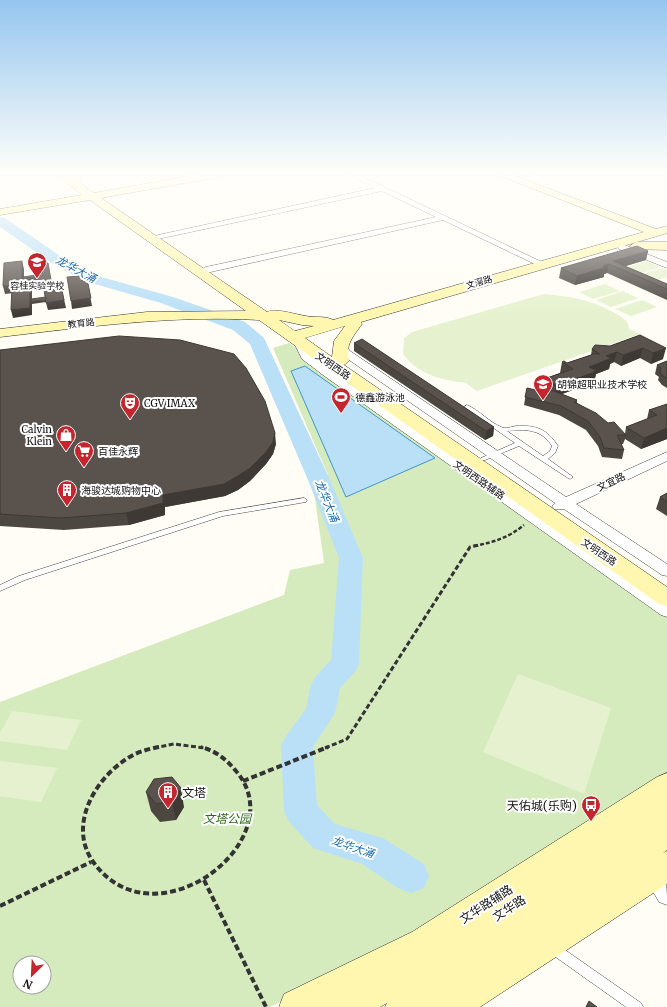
<svg xmlns="http://www.w3.org/2000/svg" width="667" height="1007" viewBox="0 0 667 1007" font-family="Merriweather,'Noto Sans SC',serif">
<rect width="100%" height="100%" fill="#fffdf5"/>
<!-- green -->
<path fill="#d5ebbd" fill-rule="evenodd" d="M289,343L667,610V780L433,927L270,1007H0V702L284,595L290,570L324,563L312,478L328,475L273,348ZM20,963H44V987H20Z"/>
<!-- pitch -->
<g fill="#e6f2cf">
<polygon points="646,261 660,267 636,275 621,269"/>
<polygon points="662,268 667,270 667,277 652,282 638,275"/>
<polygon points="605,284 620,291 593,299 579,292"/>
<polygon points="623,291 638,298 611,307 596,300"/>
<path d="M544,294C573,297 588,299 613,312C621,317 628,319 629,329L640,334L477,391L467,384L468,383C444,381 418,375 403,354L404,338L412,332Z"/>
<polygon points="642,300 657,307 631,316 615,309"/>
<polygon points="518,674 611,708 584,794 483,752"/>
<polygon points="12,711 81,720 67,750 0,741 0,733"/>
<polygon points="0,761 57,768 41,802 0,796"/>
</g>
<!-- water -->
<polygon fill="#b9e0f7" stroke="#3f96cf" points="305,366 435,458 346,497 291,371"/>
<g fill="none" stroke-linecap="round" stroke-linejoin="round">
<!-- river -->
<polygon fill="#b9e0f7" fill-rule="evenodd" points="0,217 5,218 66,260 98,276 173,297 245,322 264,338 330,480 363,558 359,664 355,672 340,688 335,713 313,747 317,805 335,824 383,838 424,864 429,876 424,888 411,893 398,888 362,864 313,848 289,822 284,811 281,745 286,736 306,709 311,684 316,676 331,660 339,558 308,480 250,344 233,330 161,303 88,282 56,266 0,227"/>
<!-- lane casing -->
<g stroke="#444" stroke-width="1">
<g id="lane">
<path d="M467,405C479,410 489,422 501,427C505,429 512,427 516,426C536,425 547,429 558,446L555,453L548,459L573,477L570,479L568,478L519,446L485,460H481L480,459L481,458L515,443L465,408L464,407ZM524,430C537,431 545,435 552,446L550,451L543,456L507,431Z"/>
<polygon points="304,498 307,500 306,502 223,516 25,580 0,591 0,585 19,576 219,512"/>
<polygon points="554,943 558,945 641,1003 643,1007 626,1007 550,953 548,949 550,945"/>
</g>
</g>
<!-- street casing -->
<g stroke="#444" stroke-width="1">
<g id="street">
<polygon points="348,174 357,174 546,264 542,267 539,266 443,220 206,273 201,270 206,267 436,217 382,191 158,239 154,237 158,235 375,188"/>
<polygon points="521,174 534,174 522,178 519,176"/>
<polygon points="622,244 667,262 667,268 619,249 618,247"/>
<polygon points="298,338 302,339 311,355 331,371 667,603 667,617 661,615 323,375 302,359 293,341"/>
<polygon points="339,341 343,342 350,351 566,497 667,452 667,461 576,504 667,564 667,576 662,575 564,509 554,509 552,506 555,503 342,355 334,344"/>
<path d="M653,861C667,869 667,888 667,905L659,902L642,872L645,865Z"/>
</g>
</g>
<!-- secondary casing -->
<g stroke="#333" stroke-width="1">
<g id="secondary">
<path d="M55,174H67L94,193L200,174H224L219,177L101,198L267,312C277,307 302,317 314,317C321,317 328,317 333,320L644,232L495,174H510L656,229L667,226V233L661,235L361,322L362,324C353,337 345,344 349,361L344,365L667,587V606L659,604L259,320C172,315 86,327 0,337V329L147,312L246,311L90,200L0,215V209L82,195ZM279,320L302,325L314,326L295,331ZM345,326L334,341L332,357L305,338Z"/>
<polygon points="636,242 667,242 667,250 632,249 630,246"/>
<polygon points="667,773 667,850 663,853 667,851 667,884 480,1007 385,1007 387,1003 380,1007 279,1007 284,994 412,932 657,777"/>
</g>
</g>
<!-- path-far2 -->
<path stroke="#333" stroke-width="2.5" stroke-dasharray="4 2" stroke-linecap="butt" d="M474,546C494,542 508,538 524,525"/>
<!-- path-far1 -->
<g stroke="#333" stroke-width="3" stroke-dasharray="5 2.5" stroke-linecap="butt">
<polyline points="154,748 174,744 205,748"/>
<polyline points="325,748 347,739 470,547 479,545"/>
</g>
<!-- path -->
<g stroke="#333" stroke-width="4" stroke-dasharray="6 3" stroke-linecap="butt">
<path d="M159,747C148,749 137,752 128,758C94,779 67,827 94,863C156,947 295,839 236,771C226,759 216,751 201,747"/>
<polyline points="243,781 328,747"/>
<polyline points="204,880 266,1007"/>
<polyline points="0,906 91,862"/>
</g>
<!-- lane -->
<use href="#lane" fill="#fff" fill-rule="evenodd"/>
<!-- street -->
<use href="#street" fill="#fff" fill-rule="evenodd"/>
<!-- secondary -->
<use href="#secondary" fill="#fff6b0" fill-rule="evenodd"/>
</g>
<!-- wall -->
<g fill="#4d4742">
<polygon points="648,251 646,260 625,266 667,284 667,300 607,273 604,274 604,277 575,285 559,278 561,268"/>
<polygon points="640,335 663,359 651,364 640,358 621,366 614,362 610,364 609,369 596,374 594,382 562,394 577,400 577,403 625,434 626,427 647,419 649,410 667,404 667,439 641,449 625,439 623,444 621,444 624,450 622,459 602,457 598,446 586,430 559,415 524,405 527,388 548,393 543,390 544,379 560,373 562,362 567,363 591,355 592,349 610,346"/>
<polygon points="354,343 494,427 493,436 485,440 354,351"/>
<polygon points="0,350 276,444 273,454 266,464 250,481 238,490 225,496 165,507 165,515 129,525 64,530 0,526"/>
<polygon points="667,361 667,388 662,385 658,380 659,377 655,374 657,365"/>
<polygon points="667,493 667,516 656,509 660,497"/>
<polygon points="146,792 184,807 176,820 160,822 151,811"/>
</g>
<!-- shaded-wall -->
<g fill="#3f3936">
<polygon points="648,251 646,260 619,268 613,261"/>
<polygon points="22,261 24,269 24,279 37,277 38,280 30,281 32,288 32,301 46,300 46,302 32,304 32,315 13,318 11,310 22,282"/>
<polygon points="609,264 607,273 604,274 604,277 575,285 577,276"/>
<polygon points="87,279 92,306 72,309 71,301"/>
<polygon points="51,280 53,285 39,287 38,282"/>
<polygon points="60,281 66,308 48,310 46,303"/>
<polygon points="12,285 14,293 5,294 3,286"/>
<polygon points="643,348 640,358 621,366 623,355"/>
<polygon points="666,348 663,359 651,364 653,353"/>
<polygon points="617,352 614,362 610,364 609,369 596,374 594,382 554,397 557,386 589,367 606,356"/>
<polygon points="494,427 493,436 485,440 486,431"/>
<polygon points="667,428 667,439 641,449 644,438"/>
<polygon points="275,433 276,444 273,454 266,464 250,481 238,490 225,496 165,507 165,515 129,525 126,513 163,495"/>
<polygon points="181,788 184,807 176,820 172,802"/>
</g>
<!-- building -->
<g fill="#5a524d" stroke="#3f3936">
<polygon points="637,246 648,251 613,261 667,284 667,289 609,264 603,266 606,267 577,276 561,268"/>
<polygon points="22,261 22,282 30,281 30,308 11,310 12,285 3,286 4,263"/>
<polygon points="48,263 51,280 38,282 35,265"/>
<polygon points="37,275 37,277 23,279 23,277"/>
<polygon points="81,276 81,280 87,279 91,298 71,301 67,277"/>
<polygon points="60,281 64,300 46,303 43,283"/>
<polygon points="46,297 46,300 31,301 31,299"/>
<polygon points="640,335 666,348 653,353 643,348 623,355 617,352 606,356 612,358 589,367 597,371 557,386 544,379 573,369 562,362 564,361 567,363 594,354 600,354 592,349 595,345 610,346"/>
<polygon points="119,336 180,340 234,354 246,368 265,401 275,433 273,442 266,452 249,469 236,477 224,484 163,495 163,503 126,513 61,518 0,514 0,350"/>
<polygon points="362,339 494,427 486,431 354,343"/>
<polygon points="667,361 667,378 664,377 660,372 661,368 657,365"/>
<polygon points="527,388 549,393 551,390 577,400 574,402 596,413 608,423 614,422 626,435 617,435 624,450 604,448 600,437 588,421 561,406 525,397"/>
<polygon points="667,404 667,428 644,438 626,427 657,415 649,410"/>
<polygon points="667,493 667,502 660,497"/>
<polygon points="172,777 181,788 172,802 156,804 146,792 154,779"/>
<polygon points="589,1001 597,1007 586,1007"/>
</g>
<!-- sky -->
<linearGradient id="sky" x2="0" y2="1"><stop stop-color="#95c6ee"/><stop offset="0.55" stop-color="#fffefa"/><stop offset="1" stop-color="#fffefa" stop-opacity="0"/></linearGradient>
<rect width="667" height="315" fill="url(#sky)"/>
<!-- icons -->
<defs>
<g id="school-pin" transform="scale(1)"><path d="M0 17L-7.5 6A9.5 9.5 0 1 1 7.5 6Z" fill="#c4262e" stroke="#fff"/><path d="M0-5L7-2L0 1L-7-2ZM-4 1L0 2.5L4 1V4Q0 6-4 4Z" fill="#fff"/></g>
<g id="stadium-pin" transform="scale(1)"><path d="M0 17L-7.5 6A9.5 9.5 0 1 1 7.5 6Z" fill="#c4262e" stroke="#fff"/><path d="M0-5a6.5 5 0 1 0 0 10a6.5 5 0 1 0 0-10ZM-3.5-1.8h7v3.6h-7Z" fill="#fff"/></g>
<g id="theatre-pin" transform="scale(1)"><path d="M0 17L-7.5 6A9.5 9.5 0 1 1 7.5 6Z" fill="#c4262e" stroke="#fff"/><path d="M-5-5.5Q0-4 5-5.5V0Q5 5 0 6Q-5 5-5 0ZM-3.3-2.5H-1v1.5H-3.3ZM1-2.5H3.3v1.5H1ZM-2.8 1Q0 5.5 2.8 1Z" fill="#fff"/></g>
<g id="shop-pin" transform="scale(1)"><path d="M0 17L-7.5 6A9.5 9.5 0 1 1 7.5 6Z" fill="#c4262e" stroke="#fff"/><path d="M-5-2.5h2.3a2.7 3.5 0 0 1 5.4 0H5L5.5 6h-11ZM-1.5-2.5h3a1.5 2.3 0 0 0-3 0Z" fill="#fff"/></g>
<g id="supermarket-pin" transform="scale(1)"><path d="M0 17L-7.5 6A9.5 9.5 0 1 1 7.5 6Z" fill="#c4262e" stroke="#fff"/><path d="M-6-5.5h2.5l.6 2H6L4.5 2H-2.5L-4.4-4H-6ZM-1.5 3.2a1.3 1.3 0 1 0 .1 0ZM3 3.2a1.3 1.3 0 1 0 .1 0Z" fill="#fff"/></g>
<g id="building-pin" transform="scale(1)"><path d="M0 17L-7.5 6A9.5 9.5 0 1 1 7.5 6Z" fill="#c4262e" stroke="#fff"/><path d="M-4-6H4V6H1V3H-1V6H-4ZM-2.5-4.3h1.7v1.8h-1.7ZM.8-4.3h1.7v1.8H.8ZM-2.5-1h1.7V.8h-1.7ZM.8-1h1.7V.8H.8Z" fill="#fff"/></g>
<g id="bus-pin" transform="scale(1)"><path d="M0 17L-7.5 6A9.5 9.5 0 1 1 7.5 6Z" fill="#c4262e" stroke="#fff"/><path d="M-5-6H5V4H4V6H2V4H-2V6H-4V4H-5ZM-3.5-4V0h7V-4ZM-3.5 1.2v1.5H-2V1.2ZM2 1.2v1.5H3.5V1.2Z" fill="#fff"/></g>
</defs>
<g fill-rule="evenodd">
<use href="#school-pin" x="37" y="262"/>
<use href="#school-pin" x="543" y="384"/>
<use href="#stadium-pin" x="341" y="397"/>
<use href="#theatre-pin" x="130" y="403"/>
<use href="#shop-pin" x="66" y="435"/>
<use href="#supermarket-pin" x="84" y="451"/>
<use href="#building-pin" x="67" y="490"/>
<use href="#building-pin" x="168" y="792"/>
<use href="#bus-pin" x="591" y="805"/>
</g>
<g text-anchor="middle" dominant-baseline="central" stroke-width="4" stroke-linejoin="round" paint-order="stroke">
<!-- far-street labels -->
<g font-size="9" fill="#111" stroke="#fff">
<text transform="translate(479 282) rotate(-16)">文滘路</text>
<text transform="translate(81 323) rotate(-7)">教育路</text>
</g>
<!-- far-poi labels -->
<g font-size="9" fill="#111" stroke="#fff">
<text x="37" y="285">容桂实验学校</text>
</g>
<!-- street labels -->
<g font-size="10" fill="#111" stroke="#fff">
<text transform="translate(333 366) rotate(35)">文明西路</text>
<text transform="translate(479 480) rotate(35)">文明西路辅路</text>
<text transform="translate(611 482) rotate(-25)">文宜路</text>
<text transform="translate(599 552) rotate(34)">文明西路</text>
</g>
<!-- poi labels -->
<g font-size="10" fill="#111" stroke="#fff" text-anchor="start">
<text x="557" y="384">胡锦超职业技术学校</text>
<text x="355" y="397">德鑫游泳池</text>
<text x="144" y="403">CGV IMAX</text>
<text x="52" y="429" text-anchor="end">Calvin<tspan x="52" dy="12">Klein</tspan></text>
<text x="98" y="451">百佳永辉</text>
<text x="81" y="490">海骏达城购物中心</text>
</g>
<!-- water labels -->
<g font-size="11" font-style="italic" fill="#1768a6" stroke="#fff">
<text transform="translate(76 269) rotate(28)">龙华大涌</text>
<text transform="translate(327 501) rotate(68)">龙华大涌</text>
<text transform="translate(353 847) rotate(19)">龙华大涌</text>
</g>
<!-- near-poi labels -->
<g font-size="12" fill="#111" stroke="#fff" text-anchor="start">
<text x="182" y="792">文塔</text>
<text x="577" y="805" text-anchor="end">天佑城(乐购)</text>
</g>
<!-- near-park labels -->
<g font-size="12" font-style="italic" fill="#2f6b1f" stroke="#fff">
<text x="227" y="818">文塔公园</text>
</g>
<!-- near-street labels -->
<g font-size="12" fill="#111" stroke="#fff">
<text transform="translate(486 904) rotate(-33)">文华路辅路</text>
<text transform="translate(509 908) rotate(-33)">文华路</text>
</g>
</g>
<!-- north arrow -->
<g transform="translate(32 975) rotate(204)"><circle r="19" fill="#ffffff" stroke="#a0a0a0"/>
<path d="M0-3L7 15L0 10L-7 15Z" fill="#c4262e"/>
<text y="-6" font-size="11" font-weight="bold" text-anchor="middle" fill="#111111">N</text>
</g>
</svg>
